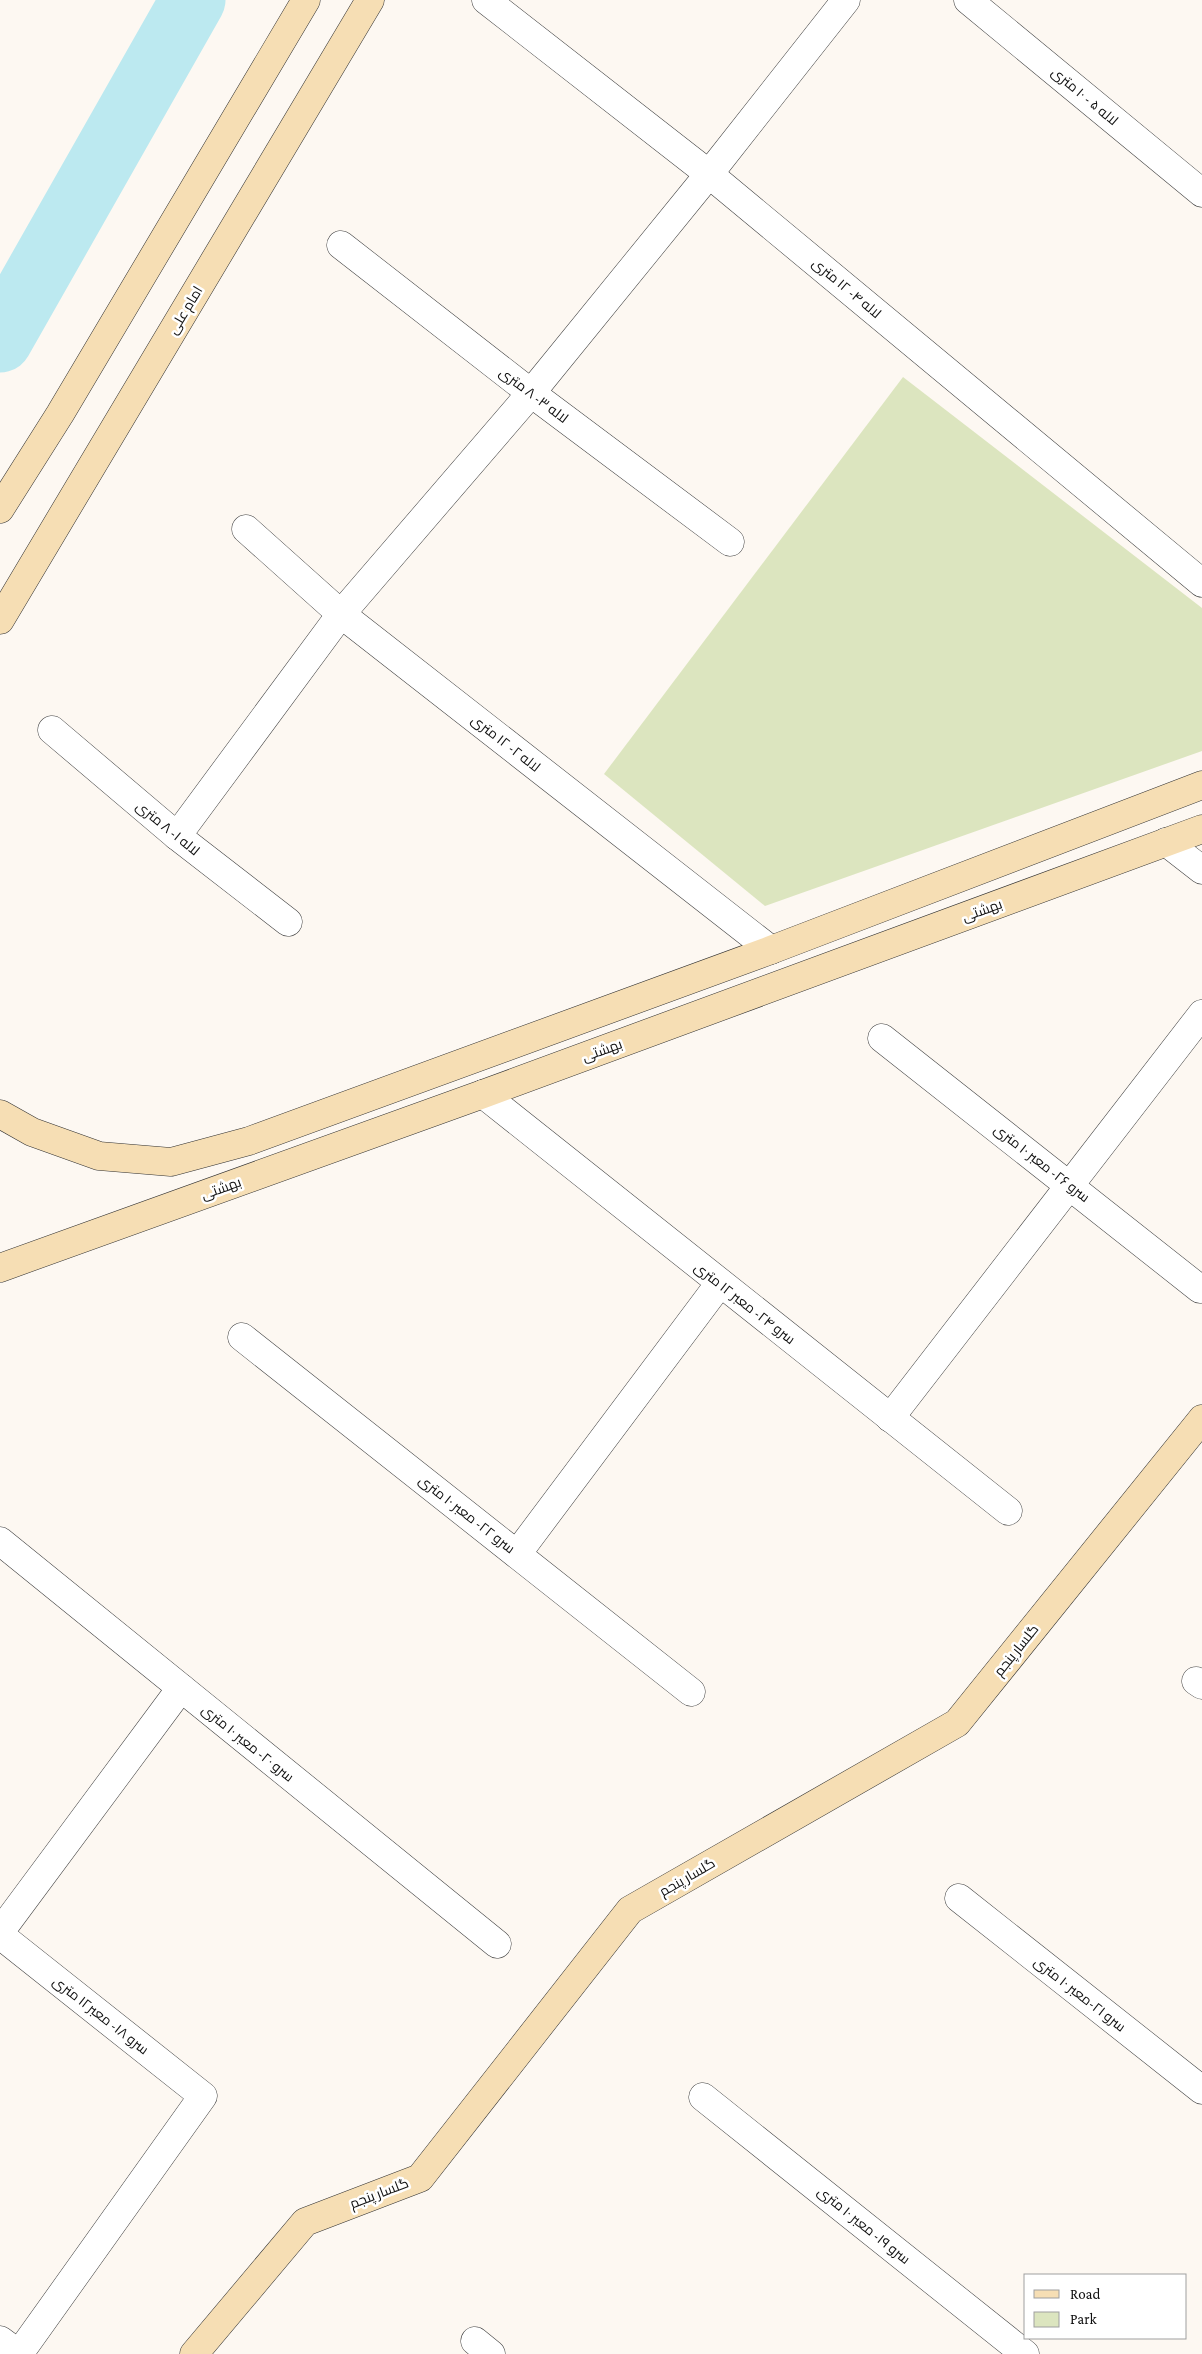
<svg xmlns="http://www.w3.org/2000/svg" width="1202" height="2354" viewBox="0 0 1202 2354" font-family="'Crimson Pro',Cairo,serif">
<rect width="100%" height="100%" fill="#fdf8f2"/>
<!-- green -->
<polygon fill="#dce5bf" points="903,377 1202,608 1202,751 765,906 604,774"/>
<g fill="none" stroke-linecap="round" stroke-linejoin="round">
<!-- river -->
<polyline stroke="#bce9f0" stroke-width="65" points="0,340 193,0"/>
<!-- street casing -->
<g stroke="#424242" stroke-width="29">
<g id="street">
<polyline points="486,0 709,174 1202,583"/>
<polyline points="968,0 1202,193"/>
<polyline points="341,245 531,393 730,542"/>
<polyline points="246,529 341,614 771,950"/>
<polyline points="52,730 177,836 288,922"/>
<polyline points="177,836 341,614 531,393 709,174 846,0"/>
<polyline points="1166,842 1202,870"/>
<polyline points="882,1038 1200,1289"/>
<polyline points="483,1094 1008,1511"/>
<polyline points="242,1337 691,1692"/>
<polyline points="890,1418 1202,1014"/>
<polyline points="0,1541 497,1944"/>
<polyline points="517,1554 720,1283"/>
<polyline points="1196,1681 1202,1685"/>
<polyline points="959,1898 1202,2090"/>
<polyline points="0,1932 181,1688"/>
<polyline points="0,1935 203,2096 19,2354"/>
<polyline points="703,2097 1025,2354"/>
<polyline points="0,2340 19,2354"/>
<polyline points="475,2341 491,2354"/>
</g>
</g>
<!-- secondary casing -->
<g stroke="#313131" stroke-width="29">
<g id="secondary">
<polyline points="0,509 60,414 306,0"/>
<polyline points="0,620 370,0"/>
<polyline points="0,1114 32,1132 99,1156 171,1162 249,1141 771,950 1202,785"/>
<polyline points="0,1268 483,1094 1202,829"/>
<polyline points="194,2354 305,2222 420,2178 630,1910 957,1723 1202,1419"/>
</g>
</g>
<!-- street -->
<use href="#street" stroke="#fff" stroke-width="28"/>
<!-- secondary -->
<use href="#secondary" stroke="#f6deb4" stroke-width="28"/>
</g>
<g text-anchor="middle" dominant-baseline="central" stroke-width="5" stroke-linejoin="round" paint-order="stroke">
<!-- street labels -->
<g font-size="14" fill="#0f0f0f" stroke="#fff">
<text transform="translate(1085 96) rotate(40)">لاله ۵ - ۱۰ متری</text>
<text transform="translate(847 288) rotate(40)">لاله ۴- ۱۲ متری</text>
<text transform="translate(185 310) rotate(-59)">امام علی</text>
<text transform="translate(534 395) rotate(37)">لاله ۳- ۸ متری</text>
<text transform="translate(506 743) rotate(38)">لاله ۲- ۱۲ متری</text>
<text transform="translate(168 828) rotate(39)">لاله ۱- ۸ متری</text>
<text transform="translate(982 910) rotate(-20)">بهشتی</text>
<text transform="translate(602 1050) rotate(-20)">بهشتی</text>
<text transform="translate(1042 1163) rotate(38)">سرو ۲۶- معبر ۱۰ متری</text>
<text transform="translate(221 1188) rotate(-20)">بهشتی</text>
<text transform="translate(745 1303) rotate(38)">سرو ۲۴- معبر ۱۲ متری</text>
<text transform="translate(467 1514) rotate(38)">سرو ۲۲- معبر ۱۰ متری</text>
<text transform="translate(1016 1650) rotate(-51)">گلسار پنجم</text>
<text transform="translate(248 1743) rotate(39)">سرو ۲۰- معبر ۱۰ متری</text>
<text transform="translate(687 1877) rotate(-30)">گلسار پنجم</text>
<text transform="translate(1080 1994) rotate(38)">سرو ۲۱-معبر ۱۰ متری</text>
<text transform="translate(101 2015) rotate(38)">سرو ۱۸- معبر۱۲ متری</text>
<text transform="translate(379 2193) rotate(-21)">گلسار پنجم</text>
<text transform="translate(864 2225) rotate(39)">سرو ۱۹- معبر ۱۰ متری</text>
</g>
</g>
<!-- legend -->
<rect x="1024" y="2274" width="162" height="65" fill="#ffffff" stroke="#9f9f9f"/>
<rect x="1034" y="2290" width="25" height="8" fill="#f6deb4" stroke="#9f9f9f"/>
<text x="1070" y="2299" font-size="15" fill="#0f0f0f">Road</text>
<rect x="1034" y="2312" width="25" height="15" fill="#dce5bf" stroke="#9f9f9f"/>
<text x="1070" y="2324" font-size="15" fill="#0f0f0f">Park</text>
</svg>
